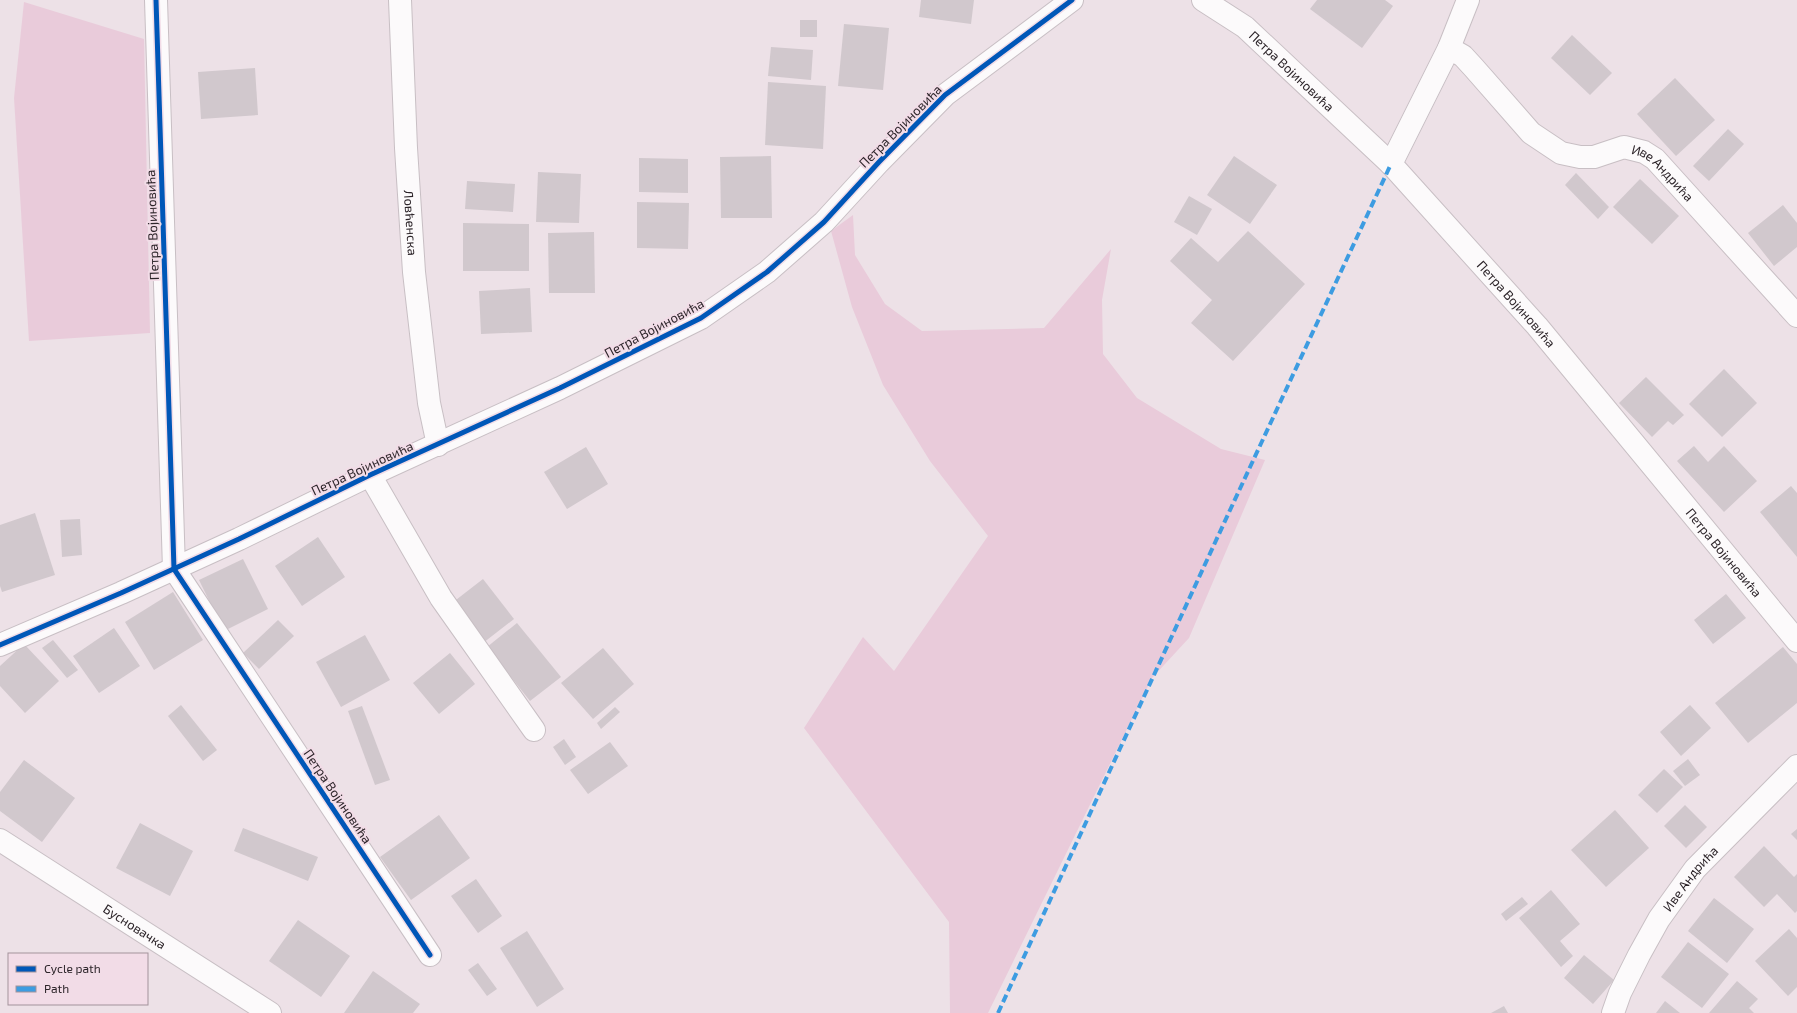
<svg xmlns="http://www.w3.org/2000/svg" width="1797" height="1013" viewBox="0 0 1797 1013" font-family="'Exo 2',sans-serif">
<rect width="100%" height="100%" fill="#ede1e7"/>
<!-- green -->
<g fill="#e9cbda">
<polygon points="24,2 144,39 150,333 29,341 14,98"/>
<polygon points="853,215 855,255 885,304 922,331 1044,328 1111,249 1102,300 1103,354 1137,398 1221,449 1265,460 1189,638 1152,678 988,1013 950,1013 949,922 804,728 863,637 894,671 988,536 930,461 883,385 852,307 831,231"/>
</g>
<!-- building -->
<g fill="#d1c8cd">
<polygon points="921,0 974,0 971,24 919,17"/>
<polygon points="1317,0 1385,0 1393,6 1362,48 1310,9"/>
<rect x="800" y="20" width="17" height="17"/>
<polygon points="844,24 889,28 883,90 838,86"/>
<polygon points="1572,35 1612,73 1590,95 1551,58"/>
<polygon points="771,47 813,50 811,80 768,76"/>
<polygon points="255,68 258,115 201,119 198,72"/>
<polygon points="1675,78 1715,120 1676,156 1637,114"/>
<polygon points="768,82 826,86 823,149 765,145"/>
<polygon points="1728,129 1744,144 1709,181 1693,166"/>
<polygon points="771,156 772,218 721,218 720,157"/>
<polygon points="1234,156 1277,185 1250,224 1207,195"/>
<polygon points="639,158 688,159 688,193 639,192"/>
<polygon points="538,172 581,174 579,223 536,222"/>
<polygon points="1576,173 1609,207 1598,219 1565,185"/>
<polygon points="1640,179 1679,216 1652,244 1613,207"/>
<polygon points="467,181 515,184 513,212 465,209"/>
<polygon points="1189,196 1212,209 1197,235 1174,222"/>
<polygon points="637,202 689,203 688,249 637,248"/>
<polygon points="1783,205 1797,223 1797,247 1774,266 1748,233"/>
<polygon points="463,223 529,224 529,271 463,271"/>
<polygon points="1248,231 1305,284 1233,361 1191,323 1212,300 1170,261 1191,238 1218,262"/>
<polygon points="594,232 595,293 549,293 548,233"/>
<polygon points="530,288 532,332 481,334 479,291"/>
<polygon points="1724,369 1757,403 1722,437 1689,404"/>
<polygon points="1646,377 1684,415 1673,425 1668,421 1652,437 1619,403"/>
<polygon points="1694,446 1708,462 1724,446 1757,481 1724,512 1677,461"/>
<polygon points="586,447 608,484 567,509 544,472"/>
<polygon points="1791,486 1797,493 1797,557 1760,512"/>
<polygon points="35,513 55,575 2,592 0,586 0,525"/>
<polygon points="80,519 82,555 62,557 60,520"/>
<polygon points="318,537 345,577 302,606 275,566"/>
<polygon points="243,559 268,609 224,631 199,580"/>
<polygon points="483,579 514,619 483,643 452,603"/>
<polygon points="173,592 203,640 154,670 125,622"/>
<polygon points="1726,594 1746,618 1713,644 1694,620"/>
<polygon points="278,620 294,636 259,669 243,653"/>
<polygon points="517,623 561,677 530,701 487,647"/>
<polygon points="114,628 140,666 99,693 73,656"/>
<polygon points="365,635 390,680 341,707 316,662"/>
<polygon points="53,640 78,670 67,678 42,648"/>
<polygon points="24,644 59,681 25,713 0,686 0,666"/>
<polygon points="1783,647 1797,664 1797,703 1748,743 1715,703"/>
<polygon points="603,648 634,684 593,719 561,683"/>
<polygon points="450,653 475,684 439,714 413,683"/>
<polygon points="181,705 217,750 203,761 168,716"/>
<polygon points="1690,705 1711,728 1681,756 1660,732"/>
<polygon points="362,706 390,780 375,785 348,711"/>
<polygon points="615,707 620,712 601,729 597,723"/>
<polygon points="564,739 576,757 565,765 553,747"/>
<polygon points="610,742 628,766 588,794 570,770"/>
<polygon points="1688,759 1700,775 1685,786 1673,771"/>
<polygon points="24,760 75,798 42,842 0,811 0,792"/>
<polygon points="1664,769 1683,787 1657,813 1638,795"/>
<polygon points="1685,805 1707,827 1686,848 1664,826"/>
<polygon points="1615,810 1649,848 1606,887 1571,850"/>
<polygon points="439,815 470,858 411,900 380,857"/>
<polygon points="140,823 193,851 170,896 116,868"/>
<polygon points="243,828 318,857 308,881 234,851"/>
<polygon points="1797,829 1797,840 1791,834"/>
<polygon points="1764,846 1794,877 1797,874 1797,911 1795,913 1777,894 1764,907 1734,877"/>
<polygon points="476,879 502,916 478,933 451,896"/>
<polygon points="1551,890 1580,924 1560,941 1573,956 1561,967 1519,918"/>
<polygon points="1522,897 1528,904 1506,921 1501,914"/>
<polygon points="1714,898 1754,929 1727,963 1688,931"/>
<polygon points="298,920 350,956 321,997 269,961"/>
<polygon points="1789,929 1797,938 1797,987 1788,996 1755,961"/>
<polygon points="527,931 564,989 537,1007 500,948"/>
<polygon points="1688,942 1729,974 1702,1008 1661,977"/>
<polygon points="1584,955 1614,980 1593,1004 1564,978"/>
<polygon points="478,963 497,989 487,996 468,970"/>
<polygon points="373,971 420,1004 413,1013 344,1013"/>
<polygon points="1737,981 1758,999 1749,1008 1754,1013 1709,1013"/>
<polygon points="1665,1001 1680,1013 1656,1013"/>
<polygon points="1504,1006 1508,1013 1491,1013"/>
</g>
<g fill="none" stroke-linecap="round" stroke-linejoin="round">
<!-- minor casing -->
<g stroke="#c8bfc4" stroke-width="24">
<g id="minor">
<polyline points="156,0 174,569 430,955"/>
<path id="s1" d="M400,0L406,148L414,272L429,403L438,445"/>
<path id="s2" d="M1203,0L1245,27L1391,164L1537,326L1797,641"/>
<path id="s3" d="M1449,48L1463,56L1474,68L1531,133L1561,153L1580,157H1594L1624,147L1644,152L1655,159L1797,316"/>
<polyline points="1391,164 1449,48 1468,0"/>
<polyline points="370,475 441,598 534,730"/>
<polyline points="0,645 121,593 239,539 370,475 560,388 701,318 767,272 824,222 879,162 945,95 1072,0"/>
<path id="s4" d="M0,840L270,1013"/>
<path id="s5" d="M1613,1013L1620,993L1639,955L1659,919L1695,869L1797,766"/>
</g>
</g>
<!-- minor -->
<use href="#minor" stroke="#fcfafb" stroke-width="22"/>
<!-- quiet -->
<polyline stroke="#3d9ce1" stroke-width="4" stroke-dasharray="8 4" stroke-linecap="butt" points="998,1013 1231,508 1391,164"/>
<!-- cycleway casing -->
<g stroke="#f2dce7" stroke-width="8">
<g id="cycleway">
<polyline points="156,0 174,569 430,955"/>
<polyline points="0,645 121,593 239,539 370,475 560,388 701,318 767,272 824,222 879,162 945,95 1072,0"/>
</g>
</g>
<!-- cycleway -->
<use href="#cycleway" stroke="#0057b8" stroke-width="5"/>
</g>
<g text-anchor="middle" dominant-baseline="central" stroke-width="4" stroke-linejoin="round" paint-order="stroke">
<!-- street labels -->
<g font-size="13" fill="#2d252a" stroke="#f2dce7">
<text stroke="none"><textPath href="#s2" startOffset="114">Петра Војиновића</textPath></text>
<text transform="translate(900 126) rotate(-45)">Петра Војиновића</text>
<text stroke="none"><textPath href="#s3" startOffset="268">Иве Андрића</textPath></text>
<text stroke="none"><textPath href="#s1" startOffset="223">Ловћенска</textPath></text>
<text transform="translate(152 225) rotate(-92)">Петра Војиновића</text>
<text stroke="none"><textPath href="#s2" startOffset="438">Петра Војиновића</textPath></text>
<text transform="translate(654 328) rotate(-28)">Петра Војиновића</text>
<text transform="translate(362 468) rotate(-25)">Петра Војиновића</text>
<text stroke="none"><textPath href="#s2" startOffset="762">Петра Војиновића</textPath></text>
<text transform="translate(338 796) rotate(56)">Петра Војиновића</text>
<text stroke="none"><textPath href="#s5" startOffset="156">Иве Андрића</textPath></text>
<text stroke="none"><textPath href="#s4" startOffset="160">Бусновачка</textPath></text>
</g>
</g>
<!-- legend -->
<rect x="8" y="953" width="140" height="52" fill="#f2dce7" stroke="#a3939b"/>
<rect x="16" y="966" width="20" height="6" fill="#0057b8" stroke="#a3939b"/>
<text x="44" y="973" font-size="12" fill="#2d252a">Cycle path</text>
<rect x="16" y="986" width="20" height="6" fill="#3d9ce1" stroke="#a3939b"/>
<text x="44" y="993" font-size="12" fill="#2d252a">Path</text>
</svg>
